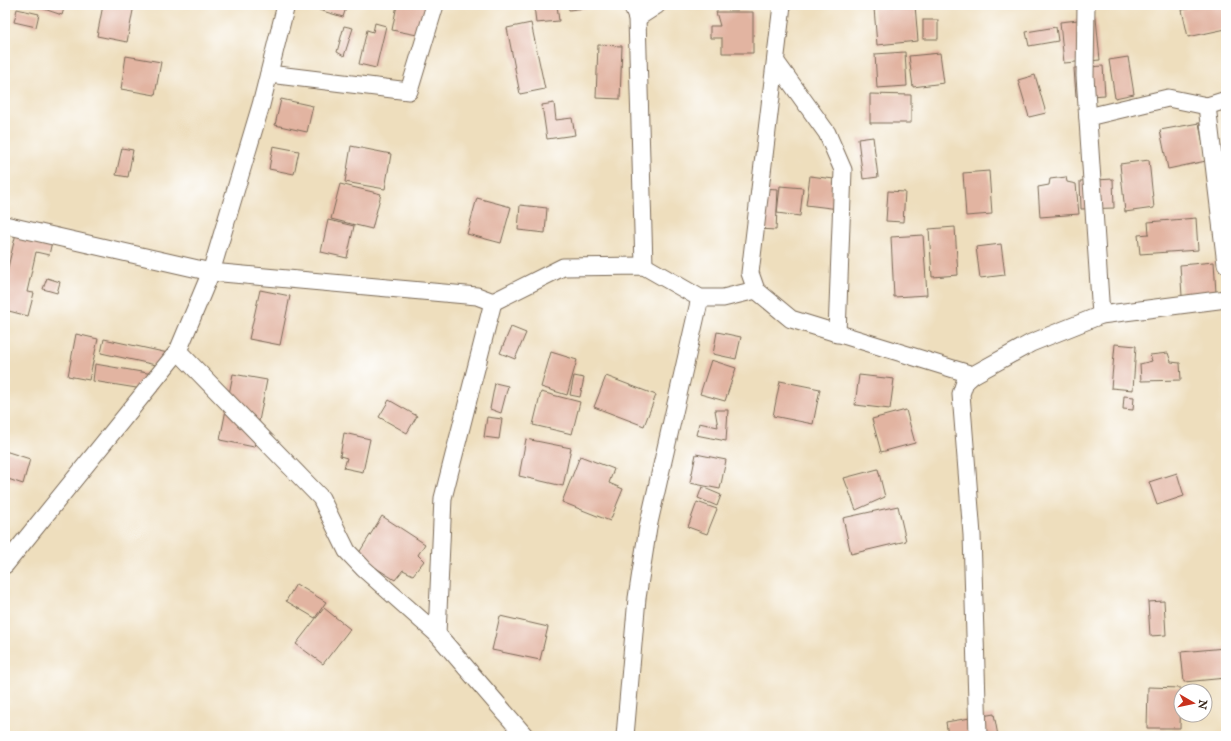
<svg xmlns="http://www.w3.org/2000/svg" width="1231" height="741" viewBox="0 0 1231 741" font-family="'IM FELL English',serif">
<rect width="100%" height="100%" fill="#fff"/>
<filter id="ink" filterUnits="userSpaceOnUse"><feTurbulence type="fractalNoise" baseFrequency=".025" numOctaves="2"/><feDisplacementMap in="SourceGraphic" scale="8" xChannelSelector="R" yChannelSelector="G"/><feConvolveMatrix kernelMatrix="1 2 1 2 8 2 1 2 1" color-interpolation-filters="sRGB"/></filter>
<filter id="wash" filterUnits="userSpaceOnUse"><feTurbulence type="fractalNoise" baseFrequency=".012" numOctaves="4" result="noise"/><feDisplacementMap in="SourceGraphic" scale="16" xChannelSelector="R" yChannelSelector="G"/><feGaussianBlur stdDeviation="0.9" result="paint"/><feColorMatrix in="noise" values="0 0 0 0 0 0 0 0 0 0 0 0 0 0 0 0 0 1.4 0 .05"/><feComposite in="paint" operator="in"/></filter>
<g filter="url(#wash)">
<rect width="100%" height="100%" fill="#eedebd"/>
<g id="blocks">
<!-- building -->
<g fill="#e2b4a1">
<polygon points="32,5 65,5 62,15"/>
<polygon points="103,5 134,5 127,42 97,36"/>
<polygon points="321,5 347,5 343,17 319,10"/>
<polygon points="397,5 432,5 427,37 392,30"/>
<polygon points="534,5 557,5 559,21 536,23"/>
<polygon points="568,5 593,5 593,7 569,10"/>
<polygon points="915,5 918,41 877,45 874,8"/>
<polygon points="1204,5 1226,5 1226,29 1188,37 1182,10"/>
<polygon points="17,9 39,14 36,27 14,22"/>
<polygon points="716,12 753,12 753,53 722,53 722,38 710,38 710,26 720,26"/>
<polygon points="1096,18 1100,60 1064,63 1060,22"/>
<rect x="923" y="20" width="15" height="19"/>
<polygon points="375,23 386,26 376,68 359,64 367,30 373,32"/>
<polygon points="531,23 545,89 520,94 507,28"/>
<polygon points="344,26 353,28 344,56 337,52"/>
<polygon points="1056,27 1058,41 1029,46 1026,32"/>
<polygon points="598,45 622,46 620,99 596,98"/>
<polygon points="905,52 907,86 877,88 875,54"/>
<polygon points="940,53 944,83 913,87 909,56"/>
<polygon points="126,56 161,62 155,95 121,89"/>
<polygon points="1128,57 1134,94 1115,98 1109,60"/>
<polygon points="1103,66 1105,95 1076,97 1074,68"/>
<polygon points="1035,75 1046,113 1029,117 1018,80"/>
<polygon points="870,94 911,95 911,123 870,123"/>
<polygon points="281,99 313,106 307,132 275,125"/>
<polygon points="554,103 556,120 572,118 575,135 547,139 542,105"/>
<polygon points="1199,123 1206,161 1168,169 1160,130"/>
<polygon points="873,137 878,177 863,179 858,139"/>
<polygon points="273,146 299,151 294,174 269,169"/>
<polygon points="351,146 391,154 385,189 345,182"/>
<polygon points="122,148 133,150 128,177 116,175"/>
<polygon points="1149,160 1154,208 1125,212 1120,164"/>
<polygon points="989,171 992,214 966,216 963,173"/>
<polygon points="810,176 842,180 839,209 806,205"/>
<polygon points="1066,177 1067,182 1076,184 1079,214 1040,217 1038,187 1049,185 1050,179"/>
<polygon points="1113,179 1114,208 1081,209 1080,181"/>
<polygon points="340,184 381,194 372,229 331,219"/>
<polygon points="780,186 803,188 800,216 777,213"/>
<polygon points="761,188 778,189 776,230 758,229"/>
<polygon points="888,191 905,192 903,222 886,221"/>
<polygon points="477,198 511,207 501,243 467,234"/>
<polygon points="520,205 547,208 545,233 518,230"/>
<polygon points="1196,218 1198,250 1140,254 1138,235 1149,234 1148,222"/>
<polygon points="328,220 354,226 347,258 321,252"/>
<polygon points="955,227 958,275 932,277 929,229"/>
<polygon points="17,229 53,237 49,255 36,252 27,292 34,293 28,316 5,310 5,280"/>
<polygon points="923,235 927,295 894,297 891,237"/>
<polygon points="1001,244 1005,275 980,278 976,247"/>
<polygon points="1214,262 1216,293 1182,296 1180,265"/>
<polygon points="47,278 60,282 57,293 43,289"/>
<polygon points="260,290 290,296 280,345 249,339"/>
<polygon points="511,327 526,333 515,359 500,353"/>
<polygon points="717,332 741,337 736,359 713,354"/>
<polygon points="76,334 98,339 89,380 68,376"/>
<polygon points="104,339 168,353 165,367 101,353"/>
<polygon points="1115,344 1136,346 1133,390 1111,388"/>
<polygon points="551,352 577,360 567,395 541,387"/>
<polygon points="1168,353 1171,362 1180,363 1181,380 1141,381 1140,364 1152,361 1150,355"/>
<polygon points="711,360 736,368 725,401 700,394"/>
<polygon points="95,364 159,375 155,391 93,381"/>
<polygon points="233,374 267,380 254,447 220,440"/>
<polygon points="859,375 894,379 890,409 855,405"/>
<polygon points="574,376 584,378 580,397 570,395"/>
<polygon points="606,376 656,395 644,426 594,407"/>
<polygon points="780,381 820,389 813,424 773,416"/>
<polygon points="495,383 508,386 501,413 490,409"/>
<polygon points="541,392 580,402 572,434 533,425"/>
<polygon points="1124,396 1134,397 1133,410 1123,409"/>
<polygon points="389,400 417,416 407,433 379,417"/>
<polygon points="715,410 728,410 726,441 696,435 699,423 718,427"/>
<polygon points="906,410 915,443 881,452 872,419"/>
<polygon points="487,417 502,419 499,439 484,437"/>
<polygon points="344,433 370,439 363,472 344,468 347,458 340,456"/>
<polygon points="526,439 571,448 563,486 519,476"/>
<polygon points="5,451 30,459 23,484 5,478"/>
<polygon points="696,454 726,460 720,489 690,483"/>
<polygon points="580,456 614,469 609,483 623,489 610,521 562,502"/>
<polygon points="878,469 885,497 856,510 844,478"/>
<polygon points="1177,473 1184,496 1157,505 1149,482"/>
<polygon points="702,487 721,495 717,506 698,498"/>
<polygon points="697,502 717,509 707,534 688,527"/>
<polygon points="898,506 906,541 851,554 843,518"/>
<polygon points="382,516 425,544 418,555 424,561 413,575 403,570 395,580 357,556"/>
<polygon points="296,584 326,602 315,618 286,601"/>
<polygon points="1164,601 1166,635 1150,636 1148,602"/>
<polygon points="324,608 350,629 323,664 296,644"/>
<polygon points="500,616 548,627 540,660 492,650"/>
<polygon points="1225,648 1226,678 1184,682 1181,652"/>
<polygon points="1148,687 1181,688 1180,728 1147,728"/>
<polygon points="994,714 998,736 948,736 946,722"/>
<polygon points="916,733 917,736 900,736 899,735"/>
</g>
</g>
</g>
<g filter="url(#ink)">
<use href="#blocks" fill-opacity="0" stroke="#7a6956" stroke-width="1"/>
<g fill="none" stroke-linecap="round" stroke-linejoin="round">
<!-- street casing -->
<g stroke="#7a6956" stroke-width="19">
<g id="street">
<polyline points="632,5 637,18 644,266"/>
<polyline points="782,5 750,273 756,290 791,319 973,375"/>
<polyline points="1086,5 1085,76 1101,315"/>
<polyline points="637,18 657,5"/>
<polyline points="776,62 827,133 843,170 837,334"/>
<polyline points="269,74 409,91 435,5"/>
<polyline points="1207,106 1226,264"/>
<polyline points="1088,117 1168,98 1207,106 1226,100"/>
<polyline points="5,225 211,272 477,296 493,302 563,267 644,266 700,298 723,298 756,290"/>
<polyline points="178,351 321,498 347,551 364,569 437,634 525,736"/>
<polyline points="5,565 178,351 211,272 261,105 286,5"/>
<polyline points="437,634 443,498 493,302"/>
<polyline points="625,736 637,598 648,527 700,298"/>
<polyline points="978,736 972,535 961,394 965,382 973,375 1031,343 1101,315 1226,299"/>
</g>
</g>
<!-- street -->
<use href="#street" stroke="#fff" stroke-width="17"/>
</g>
</g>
<!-- margin -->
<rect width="1231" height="741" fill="none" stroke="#fff" stroke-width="20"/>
<!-- north arrow -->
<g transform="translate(1193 703) rotate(99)"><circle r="19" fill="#ffffff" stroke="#b1aaa5"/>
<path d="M0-3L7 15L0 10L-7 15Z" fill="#c8321e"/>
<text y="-6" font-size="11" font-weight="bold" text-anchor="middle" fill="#3b2a1e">N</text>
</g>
</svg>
